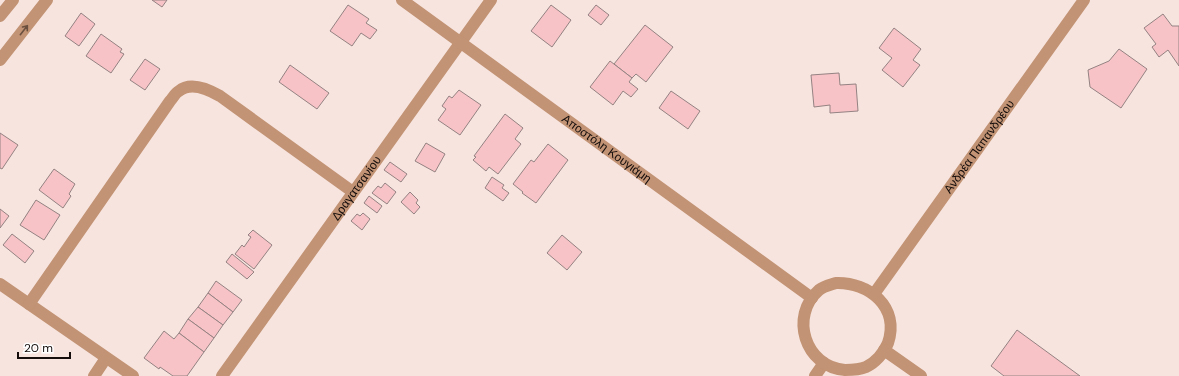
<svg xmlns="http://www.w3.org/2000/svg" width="1179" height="376" viewBox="0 0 1179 376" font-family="'DM Sans',sans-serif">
<rect width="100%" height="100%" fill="#f7e4df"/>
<!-- building -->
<g fill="#f8c3c6" stroke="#948282">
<polygon points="152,0 167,0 162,7"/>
<polygon points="348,5 369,19 366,23 377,30 370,39 361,33 352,46 330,31"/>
<polygon points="551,5 571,20 552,47 531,31"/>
<polygon points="596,5 609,15 601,25 588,15"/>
<polygon points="81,13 95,24 79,46 65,36"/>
<polygon points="1163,14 1172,26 1179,26 1179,66 1168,50 1159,57 1152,47 1156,44 1144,28"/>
<polygon points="645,25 673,47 646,82 636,74 632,78 614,64"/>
<polygon points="894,28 921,49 913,60 920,65 903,87 882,70 892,58 879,48"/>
<polygon points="101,34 122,49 120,52 124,54 111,73 86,56"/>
<polygon points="1119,49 1147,69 1121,108 1090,87 1088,70 1109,61"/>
<polygon points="145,59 160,69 145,90 130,80"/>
<polygon points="610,61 632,78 629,82 638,89 631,97 623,91 613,105 590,87"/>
<polygon points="290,65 329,93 317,109 279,82"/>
<polygon points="839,73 840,85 856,84 858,111 830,113 830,105 814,107 811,75"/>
<polygon points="459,90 481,105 460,135 438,120 446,109 442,106 449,96 452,98"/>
<polygon points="671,91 700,111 688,129 659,108"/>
<polygon points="505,114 523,128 515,139 521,144 498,174 489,167 486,171 473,160 476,157 474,156"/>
<polygon points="0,133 18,145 2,169 0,168"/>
<polygon points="426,143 445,154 435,172 415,161"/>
<polygon points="548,144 568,160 536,203 522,193 523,192 513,184 531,160 534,162"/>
<polygon points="390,162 407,174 401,182 384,170"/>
<polygon points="54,169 75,184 69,194 71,196 63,208 39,190"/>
<polygon points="492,177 504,185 502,188 509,193 503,201 485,188"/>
<polygon points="385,183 396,192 387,204 372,193 378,186 381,188"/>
<polygon points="410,192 418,200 416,203 420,207 414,214 401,202"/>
<polygon points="369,196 382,206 377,213 364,203"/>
<polygon points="36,200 60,215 44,240 20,225"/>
<polygon points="0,209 9,216 0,228"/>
<polygon points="363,213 370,219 362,230 351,221 357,214 360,216"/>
<polygon points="253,230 272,245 254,269 235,254 242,245 244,247 251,237 248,235"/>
<polygon points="12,234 34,251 25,263 3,245"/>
<polygon points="562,235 582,252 567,270 547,253"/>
<polygon points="232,254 254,272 247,279 226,262"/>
<polygon points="216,281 242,300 233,312 208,293"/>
<polygon points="208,293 233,312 223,325 198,307"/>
<polygon points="198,307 223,325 214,338 188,319"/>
<polygon points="188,319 214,338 204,352 179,333"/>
<polygon points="1017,330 1080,376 1004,376 991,366"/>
<polygon points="164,331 174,339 179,333 204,352 187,376 173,376 160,367 159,369 144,358"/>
</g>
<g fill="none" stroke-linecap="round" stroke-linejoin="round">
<!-- minor -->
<g stroke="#c29374" stroke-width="12">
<polyline points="0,284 133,376"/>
<path id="s1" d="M874,294L1084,0"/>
<path d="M29,304L170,101C173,98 175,93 179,91C191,81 208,89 220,96L353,192"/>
<polyline points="94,376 106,358"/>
<path id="s2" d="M222,376L491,0"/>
<polyline points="815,376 824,363"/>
</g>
<!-- tertiary -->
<g stroke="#c29374" stroke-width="12">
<path id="s3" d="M402,0L812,298"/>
<polyline points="0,16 13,0"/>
<polyline points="0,60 47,0"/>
<path d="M836,283C869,282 900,307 888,343C884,353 875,363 866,367C859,370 852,370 845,370C805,367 789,316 819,290C824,286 830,285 836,283Z"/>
<polyline points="884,350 921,376"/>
</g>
</g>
<!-- one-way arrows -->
<defs><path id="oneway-shaft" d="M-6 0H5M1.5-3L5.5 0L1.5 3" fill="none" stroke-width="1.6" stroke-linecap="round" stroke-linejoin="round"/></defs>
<use stroke="#6b5040" href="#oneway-shaft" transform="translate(24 30) rotate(-52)"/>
<g text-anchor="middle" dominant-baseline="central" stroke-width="3" stroke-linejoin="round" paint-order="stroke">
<!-- street labels -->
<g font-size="12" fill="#140d0c" stroke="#fff">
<text stroke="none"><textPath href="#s1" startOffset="181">Ανδρέα Παπανδρέου</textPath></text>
<text stroke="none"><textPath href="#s3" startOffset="253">Αποστόλη Κουγιάμη</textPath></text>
<text stroke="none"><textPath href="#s2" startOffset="231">Δραγατσανίου</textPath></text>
</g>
</g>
<!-- scale -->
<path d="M18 352v6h52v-6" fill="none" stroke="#140d0c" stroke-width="2"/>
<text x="24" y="352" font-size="12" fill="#140d0c" stroke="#ffffff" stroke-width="3" paint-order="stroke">20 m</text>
</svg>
